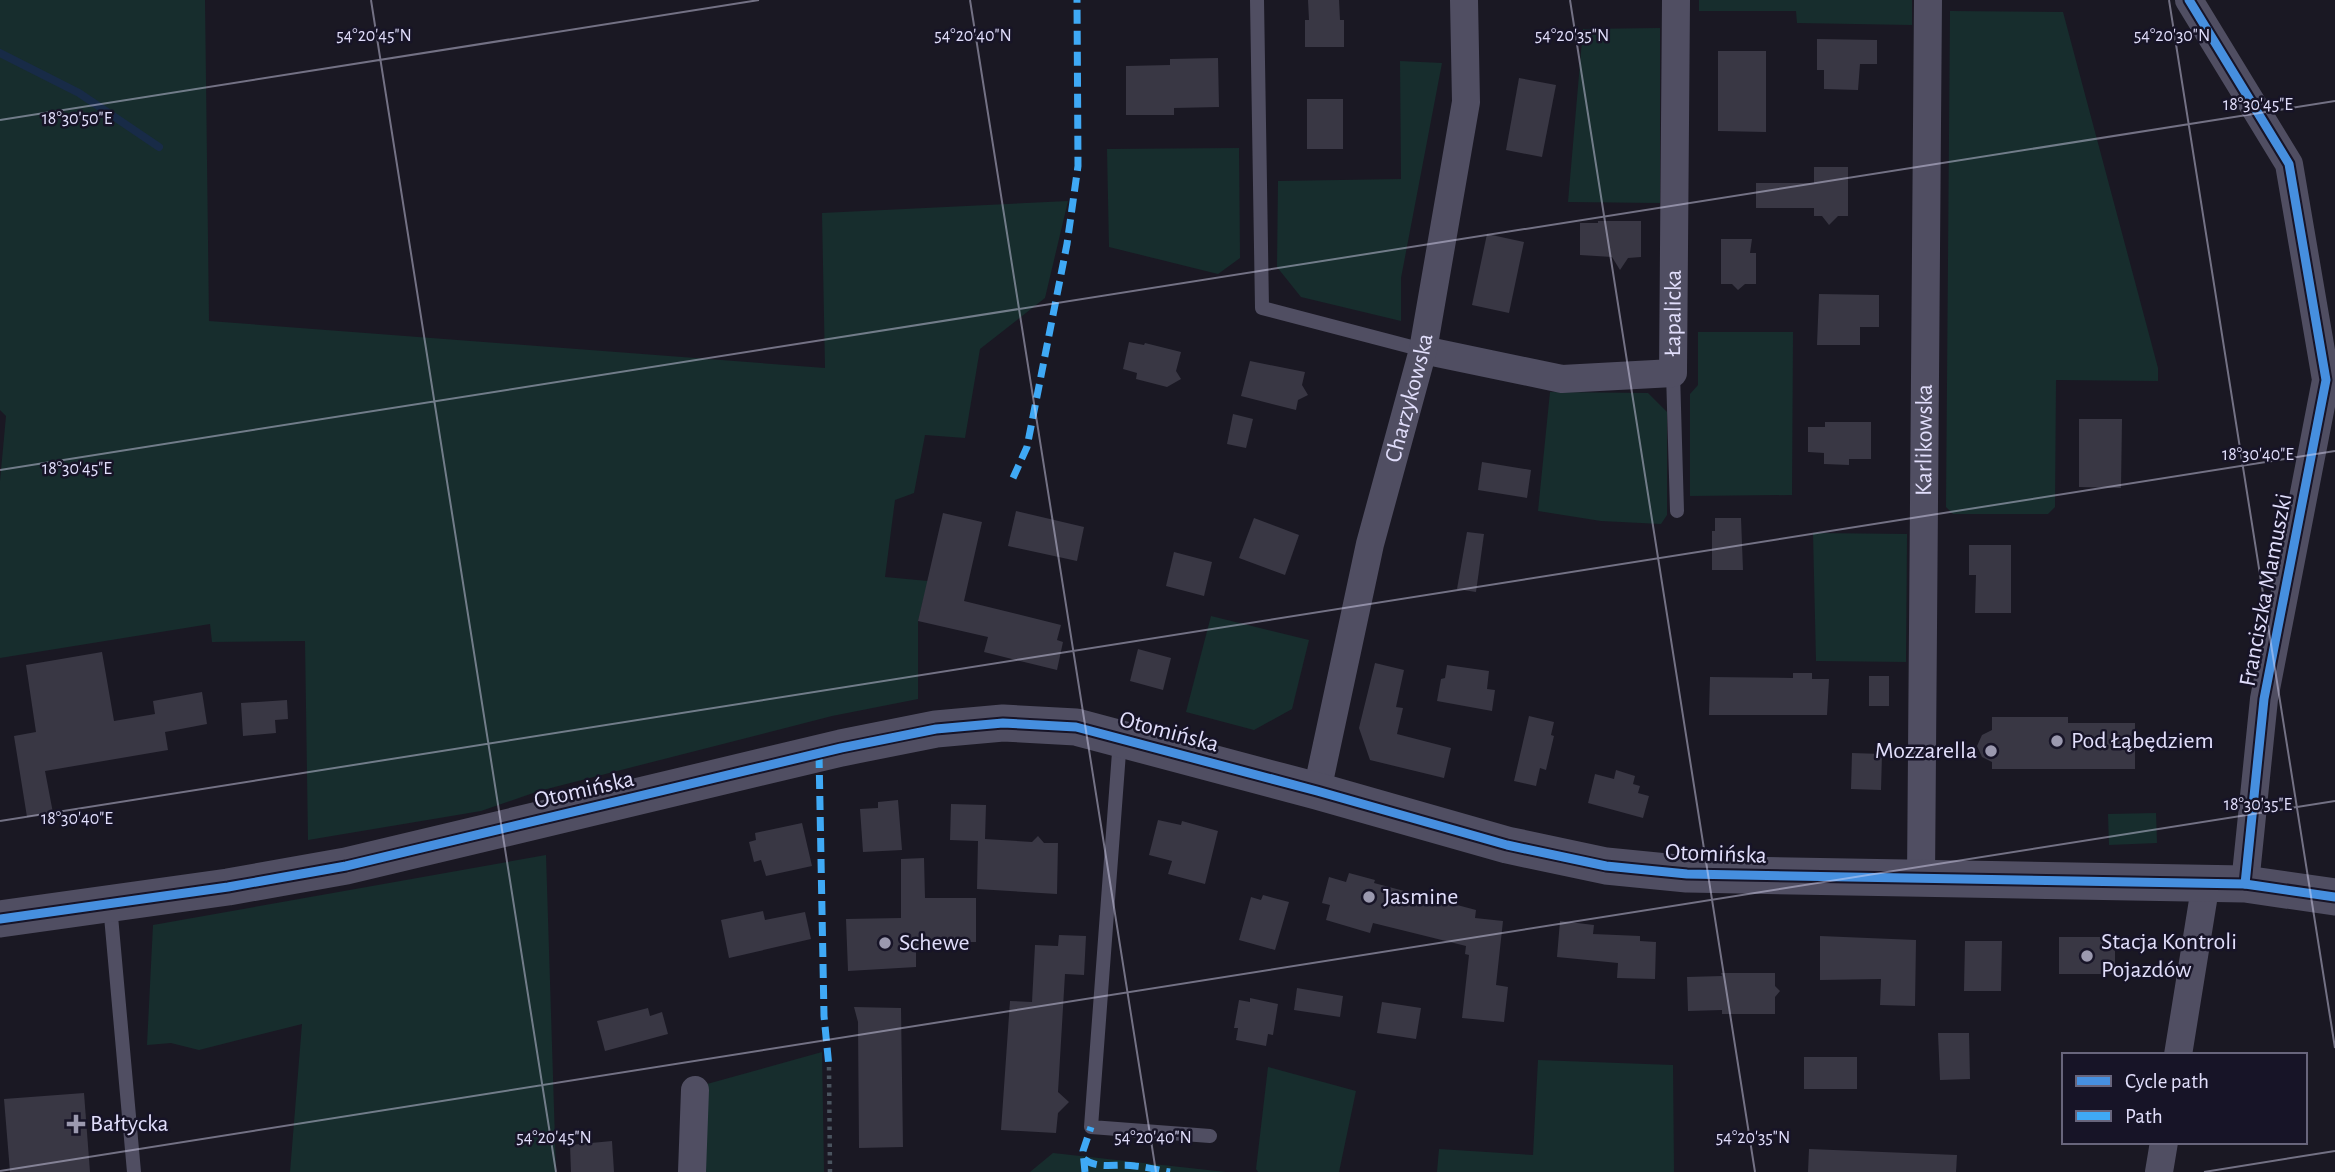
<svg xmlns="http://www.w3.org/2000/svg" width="2335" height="1172" viewBox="0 0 2335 1172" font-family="'Alegreya Sans',sans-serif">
<rect width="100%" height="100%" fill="#1a1823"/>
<!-- green -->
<g fill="#172d2d">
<polygon points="0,0 205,0 209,321 825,368 822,213 1068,201 1045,298 980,349 965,438 925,435 914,493 895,500 885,577 928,581 918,621 918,699 832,716 539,791 481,811 308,840 305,641 212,642 210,624 0,658 0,481 6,416 0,410"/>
<polygon points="1699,0 1912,0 1912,25 1797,23 1796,11 1699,11"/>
<polygon points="1950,11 2063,12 2158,368 2158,381 2056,380 2055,507 2048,514 1953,514 1946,507"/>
<polygon points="1660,28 1660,203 1568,202 1583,29"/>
<polygon points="1400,61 1442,63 1401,278 1401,321 1301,297 1277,267 1278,181 1401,179"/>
<polygon points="1239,148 1240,258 1218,274 1109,247 1107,149"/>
<polygon points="1698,332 1793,332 1792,495 1690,496 1690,394 1698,385"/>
<polygon points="1550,392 1648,393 1667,412 1667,515 1661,524 1601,521 1538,511"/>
<polygon points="1813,533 1907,534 1906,662 1816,661"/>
<polygon points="1211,616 1309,640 1292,709 1254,730 1186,712"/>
<polygon points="2156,813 2157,843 2109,845 2108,814"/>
<polygon points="546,855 556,1172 290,1172 302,1024 199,1050 171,1043 147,1045 153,925"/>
<polygon points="822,1052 824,1172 704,1172 707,1084"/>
<polygon points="1538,1060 1673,1065 1674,1172 1437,1172 1439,1149 1533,1155"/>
<polygon points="1268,1067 1356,1091 1339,1172 1258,1172 1256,1169"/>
<polygon points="1053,1153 1226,1172 1227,1172 1030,1172"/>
</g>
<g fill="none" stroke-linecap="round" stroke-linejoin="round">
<!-- stream -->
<polyline stroke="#182b47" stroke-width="8" points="0,53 79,93 159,147"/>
</g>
<!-- building -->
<g fill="#393744">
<polygon points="1308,0 1339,0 1340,20 1344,20 1344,47 1305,47 1305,20 1309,20"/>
<polygon points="1817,39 1877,40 1877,64 1860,64 1858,90 1824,89 1824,70 1817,70"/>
<polygon points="1718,51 1766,51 1766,132 1718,131"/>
<polygon points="1218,58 1219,107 1174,108 1174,115 1126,115 1126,66 1170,65 1170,59"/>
<polygon points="1519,78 1556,85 1542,157 1506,150"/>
<rect x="1307" y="99" width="36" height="50"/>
<polygon points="1814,167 1848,167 1848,216 1838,216 1829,225 1822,216 1814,216 1814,208 1756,208 1756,183 1814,183"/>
<polygon points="1598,221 1641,221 1641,257 1628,258 1620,270 1612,257 1580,255 1580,223 1598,223"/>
<polygon points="1487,234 1524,242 1509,313 1472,305"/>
<polygon points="1721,239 1752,239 1750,253 1756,253 1756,284 1745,284 1738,290 1732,284 1721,284"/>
<polygon points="1819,294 1879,295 1879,327 1860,327 1860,345 1817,345"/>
<polygon points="1129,342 1144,345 1145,343 1181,352 1176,371 1181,379 1167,387 1136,379 1137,373 1123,369"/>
<polygon points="1250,361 1305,372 1302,385 1308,395 1298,400 1296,410 1241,396"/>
<polygon points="1233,414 1253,419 1246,448 1227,444"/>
<polygon points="2079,419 2122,419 2121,488 2079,487"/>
<polygon points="1825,422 1871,422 1871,459 1849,459 1849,465 1824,464 1824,453 1808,452 1808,427 1825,427"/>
<polygon points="1482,462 1531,470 1527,498 1478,490"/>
<polygon points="1016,511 1084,527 1077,561 1008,546"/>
<polygon points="943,513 982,522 964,601 1061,625 1057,640 1063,642 1057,670 984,652 988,637 918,621"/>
<polygon points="1254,518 1299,535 1285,575 1239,558"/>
<polygon points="1715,518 1741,518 1743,570 1712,570 1712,531 1715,531"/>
<polygon points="1467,532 1484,534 1476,592 1457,589"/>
<polygon points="1969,545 2011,545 2011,613 1975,613 1976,575 1969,575"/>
<polygon points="1174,552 1212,562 1204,596 1166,586"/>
<polygon points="1138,649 1171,658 1163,690 1130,681"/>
<polygon points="102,652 114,721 155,714 153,701 202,692 207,724 165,732 168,750 45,771 53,813 27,817 14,736 36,732 26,665"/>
<polygon points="1375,663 1404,670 1396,707 1403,708 1397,734 1451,748 1444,778 1370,760 1359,728"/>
<polygon points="1447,665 1489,671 1487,689 1495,690 1492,711 1437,701 1441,679 1445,678"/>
<polygon points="1793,673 1812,673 1812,679 1829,679 1827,715 1709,715 1710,677 1793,678"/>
<rect x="1869" y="676" width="20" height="30"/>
<polygon points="287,700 288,719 275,720 276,733 243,736 241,703"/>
<polygon points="1529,716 1554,722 1551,735 1554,736 1546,770 1540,768 1536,786 1514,781"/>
<polygon points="1992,717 2068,717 2068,723 2135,723 2135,769 1992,769 1992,762 1982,757 1977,746 1982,735 1992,730"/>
<polygon points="1852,753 1882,754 1881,790 1851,789"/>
<polygon points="1616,770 1635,776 1633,784 1640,786 1638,793 1649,796 1643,818 1588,803 1595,774 1614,779"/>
<polygon points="898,800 902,850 863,852 860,809 878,808 878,802"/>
<polygon points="951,804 986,805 985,839 1032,842 1038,836 1044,843 1058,843 1057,894 977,889 978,841 950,840"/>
<polygon points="1158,820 1181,825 1182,821 1218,831 1205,884 1168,874 1172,861 1149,855"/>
<polygon points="802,823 812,866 766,876 761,860 754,862 749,842 756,840 755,833"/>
<polygon points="924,858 925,898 976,898 976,942 923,942 923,951 916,951 916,967 848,971 846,919 901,918 901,859"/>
<polygon points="1349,873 1375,880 1374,883 1476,910 1475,918 1503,921 1496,985 1508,987 1504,1022 1462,1018 1469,955 1465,954 1466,946 1373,923 1370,933 1326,920 1330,905 1322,903 1329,877 1346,882"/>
<polygon points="1263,895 1289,902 1275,950 1239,940 1251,897 1261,900"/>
<polygon points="763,911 765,920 805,912 811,939 729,958 721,920"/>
<polygon points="1560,921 1594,925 1593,934 1640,936 1640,941 1656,942 1655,979 1617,978 1618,963 1557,957"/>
<polygon points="1059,935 1086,936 1084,975 1065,974 1058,1092 1069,1102 1058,1113 1056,1133 1001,1130 1010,1001 1032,1002 1035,945 1058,946"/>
<polygon points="1820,936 1916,940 1915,1006 1880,1005 1881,979 1820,980"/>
<rect x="2059" y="937" width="56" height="37"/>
<polygon points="1965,941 2002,941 2001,991 1964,991"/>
<polygon points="1721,973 1775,973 1775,986 1780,991 1775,997 1775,1014 1722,1014 1722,1010 1688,1011 1687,977 1722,976"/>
<polygon points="1297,988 1343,996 1340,1017 1294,1010"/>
<polygon points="1250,998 1278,1004 1273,1035 1268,1034 1266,1046 1236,1040 1238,1028 1234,1028 1239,1000 1250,1002"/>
<polygon points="1382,1002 1421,1008 1416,1039 1377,1033"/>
<polygon points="854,1007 901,1008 903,1147 859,1148 858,1022"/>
<polygon points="648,1008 650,1016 662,1012 668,1034 605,1051 597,1021"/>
<polygon points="1938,1033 1969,1033 1970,1079 1940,1080"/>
<rect x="1804" y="1057" width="53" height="32"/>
<polygon points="84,1093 90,1172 10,1172 4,1099"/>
<polygon points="612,1141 614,1172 571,1172 570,1145"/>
<polygon points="1809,1149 1957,1155 1956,1172 1808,1172"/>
</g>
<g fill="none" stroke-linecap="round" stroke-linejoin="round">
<!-- path -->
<polyline stroke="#4a545f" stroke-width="4.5" stroke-dasharray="3.5 5" stroke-linecap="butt" points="829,1067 830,1172"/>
<!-- service -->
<g stroke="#504e62" stroke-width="14">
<polyline points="1257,0 1262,308 1423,350"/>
<polyline points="1673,373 1677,511"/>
<polyline points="1120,739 1091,1127 1210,1136"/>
<polyline points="110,905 134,1172"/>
</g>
<!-- minor -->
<g stroke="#504e62" stroke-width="28">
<polyline points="2189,0 2289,164 2326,380 2264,699 2245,884"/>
<path id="s1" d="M1423,350L1562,379L1673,373L1676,0"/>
<path id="s2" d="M1317,791L1370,544L1423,350L1466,102L1464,0"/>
<path id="s3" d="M1921,879L1928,0"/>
<polyline points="2178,1055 2206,882"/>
<polyline points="692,1172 695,1090"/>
<polyline points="2159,1172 2164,1142"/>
</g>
<!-- tertiary -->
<polyline stroke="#504e62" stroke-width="37" points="0,919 228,887 346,866 841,748 936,729 1003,723 1076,727 1317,791 1507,845 1606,866 1687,874 2245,884 2335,897"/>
<!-- quiet -->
<g stroke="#3fa9f5" stroke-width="7" stroke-dasharray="14 7" stroke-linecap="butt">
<polyline points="1013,478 1027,447 1067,244 1078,166 1077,0"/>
<polyline points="819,754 824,1016 829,1067"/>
<path d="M1084,1159C1098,1170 1118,1163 1135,1166C1147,1167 1158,1170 1170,1172"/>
<polyline points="1085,1172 1083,1151 1091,1127"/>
</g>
<!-- cycleway casing -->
<g stroke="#171427" stroke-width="13">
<g id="cycleway">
<polyline points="2189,0 2289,164 2326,380 2264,699 2245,884"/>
<polyline points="0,919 228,887 346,866 841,748 936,729 1003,723 1076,727 1317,791 1507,845 1606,866 1687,874 2245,884 2335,897"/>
</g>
</g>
<!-- cycleway -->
<use href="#cycleway" stroke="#468fdf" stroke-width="9"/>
</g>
<!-- ticks -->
<path fill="none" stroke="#e1defb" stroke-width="2" stroke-opacity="0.45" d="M371,0L556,1172M970,0L1156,1172M1570,0L1755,1172M2169,0L2335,1048M0,120L759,0M0,470L2335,101M0,821L2335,451M0,1171L2335,801M2204,1172L2335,1151"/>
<!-- markers -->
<g fill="#9b99af" stroke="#171427" stroke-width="2.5">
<circle cx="2057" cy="741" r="7"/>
<circle cx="1991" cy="751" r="7"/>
<circle cx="1369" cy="897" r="7"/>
<circle cx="885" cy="943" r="7"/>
<circle cx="2087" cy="956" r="7"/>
<path d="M72.5 1113.5h7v7h7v7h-7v7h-7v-7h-7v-7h7z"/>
</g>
<g text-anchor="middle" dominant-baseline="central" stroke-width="5" stroke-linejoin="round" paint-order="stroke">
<!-- street labels -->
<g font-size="24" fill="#e1defb" stroke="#171427">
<text stroke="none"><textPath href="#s1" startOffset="313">Łapalicka</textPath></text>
<text stroke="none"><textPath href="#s2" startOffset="404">Charzykowska</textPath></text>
<text stroke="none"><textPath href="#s3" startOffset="439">Karlikowska</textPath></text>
<text transform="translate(2266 590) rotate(-79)">Franciszka Mamuszki</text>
<text transform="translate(1169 732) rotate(15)">Otomińska</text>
<text transform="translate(584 790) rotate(-13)">Otomińska</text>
<text transform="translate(1716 854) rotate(2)">Otomińska</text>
</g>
<!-- poi labels -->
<g font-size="24" fill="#e1defb" stroke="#171427" text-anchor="start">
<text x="2071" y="741">Pod Łąbędziem</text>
<text x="1977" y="751" text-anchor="end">Mozzarella</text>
<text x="1383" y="897">Jasmine</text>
<text x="2101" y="942">Stacja Kontroli<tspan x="2101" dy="28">Pojazdów</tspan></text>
<text x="899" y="943">Schewe</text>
<text x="90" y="1124">Bałtycka</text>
</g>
</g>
<g font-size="18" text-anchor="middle" fill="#e1defb" stroke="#171427" stroke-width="5" stroke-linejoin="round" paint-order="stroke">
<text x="374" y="41">54°20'45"N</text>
<text x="973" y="41">54°20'40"N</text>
<text x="1572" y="41">54°20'35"N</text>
<text x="2172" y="41">54°20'30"N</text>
<text x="2258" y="110">18°30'45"E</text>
<text x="77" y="124">18°30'50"E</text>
<text x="2258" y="460">18°30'40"E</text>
<text x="77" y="474">18°30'45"E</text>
<text x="2258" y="810">18°30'35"E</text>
<text x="77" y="824">18°30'40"E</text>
<text x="554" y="1143">54°20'45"N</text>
<text x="1153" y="1143">54°20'40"N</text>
<text x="1753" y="1143">54°20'35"N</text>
</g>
<!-- legend -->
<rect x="2062" y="1053" width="245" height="91" fill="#171427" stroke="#68657c" stroke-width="2"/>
<rect x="2076" y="1076" width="35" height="10" fill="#468fdf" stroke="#68657c" stroke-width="2"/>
<text x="2125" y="1088" font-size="21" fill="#e1defb">Cycle path</text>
<rect x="2076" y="1111" width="35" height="10" fill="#3fa9f5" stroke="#68657c" stroke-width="2"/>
<text x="2125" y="1123" font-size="21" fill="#e1defb">Path</text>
</svg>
